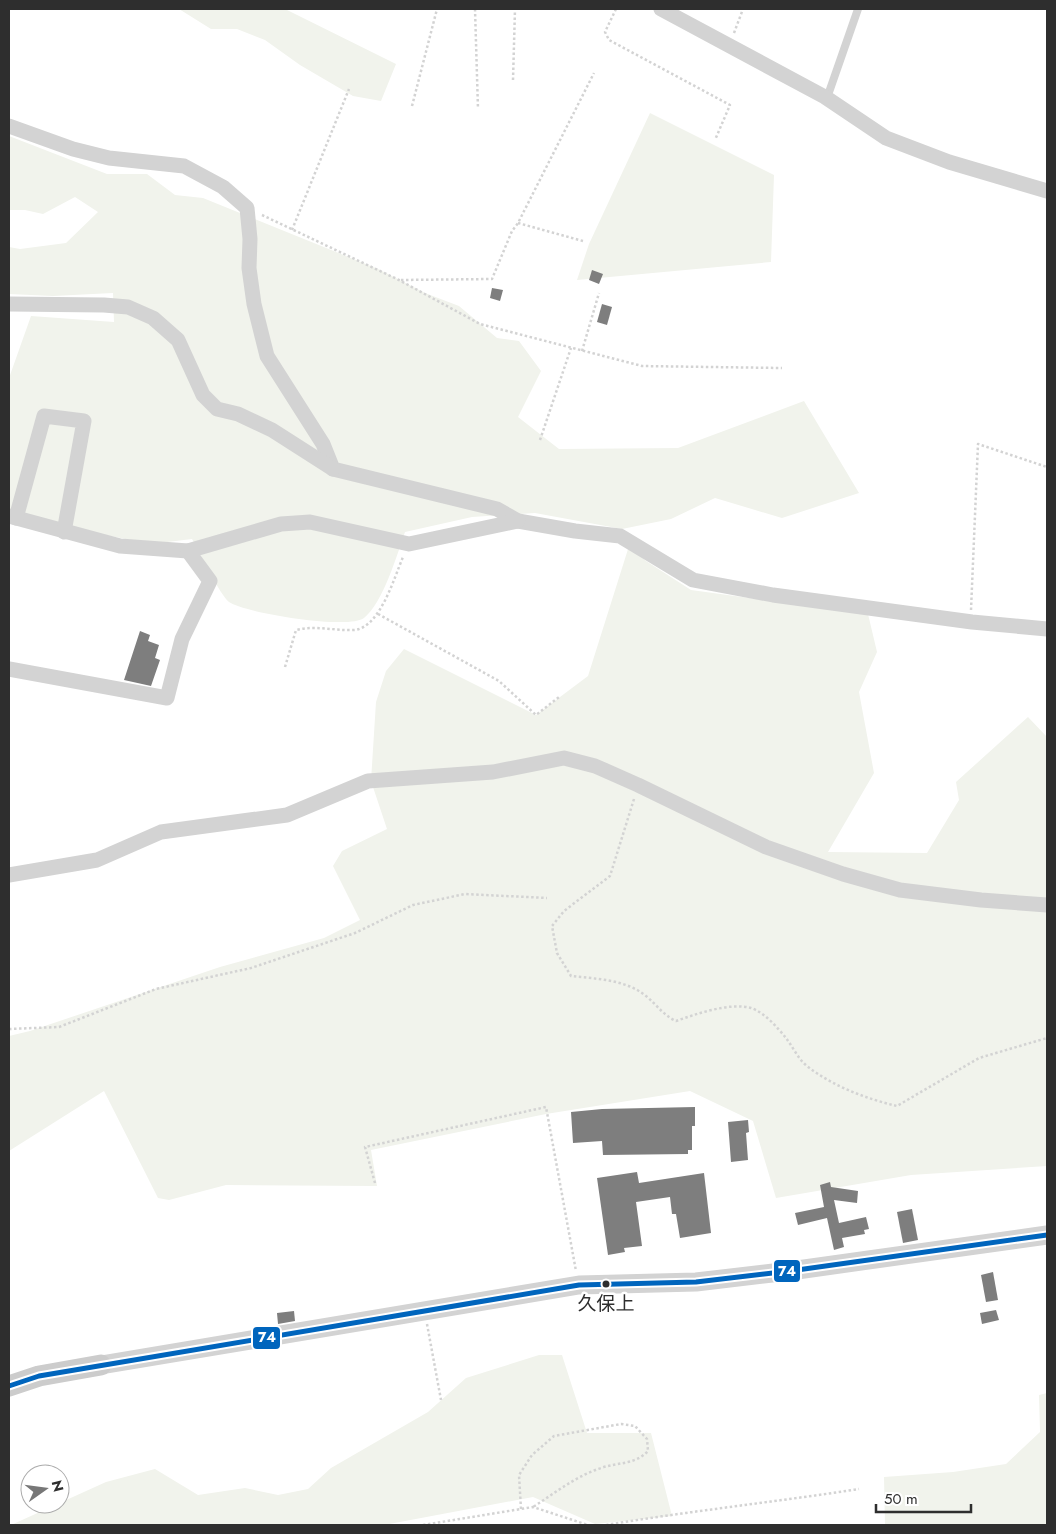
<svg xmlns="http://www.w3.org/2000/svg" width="1056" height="1534" viewBox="0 0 1056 1534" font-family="Jost,'Noto Sans JP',sans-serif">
<rect width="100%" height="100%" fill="#fff"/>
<!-- green -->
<g fill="#f1f3ec">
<polygon points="179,9 285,9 396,64 381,101 353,96 300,65 265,40 237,29 211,29"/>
<polygon points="650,113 774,175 771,262 577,280 589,244"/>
<path d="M9,136L107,174H147L175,195L203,198L378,269L425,293L459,306L497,338L519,341L541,371L518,417L559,449L678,448L804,401L859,493L782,518L715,498L671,519L622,529L535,513L472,517L405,532C397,555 383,603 364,618C349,630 245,613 229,602C220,595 199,551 192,539L151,544L9,516V378L31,316L114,322L113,293L53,296L9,294V247L20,249L66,243L98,212L75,197L43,214L25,210H9Z"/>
<polygon points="629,546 646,561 691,590 868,614 877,652 859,692 874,773 828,852 927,853 959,800 956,782 1028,717 1047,737 1047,1166 911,1175 776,1198 753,1121 690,1091 546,1114 371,1150 377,1186 226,1185 169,1200 158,1198 104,1091 9,1151 9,1036 30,1031 220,967 324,938 360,920 333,866 342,851 387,829 371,781 376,702 386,671 404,649 536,715 588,676"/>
<polygon points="539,1355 562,1355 587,1433 651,1433 672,1516 595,1524 533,1497 384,1525 11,1525 106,1482 155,1469 198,1495 245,1488 278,1495 308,1489 331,1468 428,1412 466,1378"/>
<polygon points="1047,1393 1047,1525 885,1525 884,1477 953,1472 1006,1464 1040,1432 1039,1395"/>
</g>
<!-- building -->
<g fill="#7e7e7e">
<polygon points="592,270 603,274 599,284 589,280"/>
<polygon points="492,288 503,290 500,301 490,298"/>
<polygon points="602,304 612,307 607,325 597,322"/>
<polygon points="140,631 150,635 148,641 159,645 155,658 160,660 151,686 124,680"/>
<polygon points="695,1107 695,1126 692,1126 692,1150 688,1150 688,1154 603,1155 602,1141 573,1143 571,1112 602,1109"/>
<polygon points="748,1120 749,1132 746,1133 748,1160 731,1162 728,1122"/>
<polygon points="637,1172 639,1183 704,1173 711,1233 680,1238 676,1214 672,1214 670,1197 636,1202 642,1246 624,1248 625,1252 608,1255 597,1178"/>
<polygon points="830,1182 831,1187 858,1191 857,1203 834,1200 839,1223 866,1217 869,1229 864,1230 865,1234 842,1238 844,1247 834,1250 827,1218 798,1225 795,1213 824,1207 820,1185"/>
<polygon points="912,1209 918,1240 903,1243 897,1212"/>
<polygon points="993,1272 998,1300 986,1302 981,1275"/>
<polygon points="996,1310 999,1320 982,1324 980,1313"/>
<polygon points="294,1311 295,1321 278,1324 277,1313"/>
</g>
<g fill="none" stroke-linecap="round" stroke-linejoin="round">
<!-- path -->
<g stroke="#d3d3d3" stroke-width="2.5" stroke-dasharray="2.5 2.5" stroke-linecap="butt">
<polyline points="475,9 478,109"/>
<polyline points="616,9 605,32 609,40 730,105 715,140"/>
<polyline points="734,33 743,9"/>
<polyline points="513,80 515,9"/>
<polyline points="412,106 437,9"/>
<polyline points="262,215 399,280 480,324 642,366 782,368"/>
<polyline points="518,223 583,241"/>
<polyline points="292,230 349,89"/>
<polyline points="401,280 492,279 512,231 518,223 594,73"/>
<polyline points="582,351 599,293"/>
<polyline points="540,440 571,348"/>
<polyline points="971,610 978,444 1047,467"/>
<polyline points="378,614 499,681 536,715 559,697"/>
<path d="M285,667L296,630C316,625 334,631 354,630C380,628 394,578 403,557"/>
<path d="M634,799L610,876L564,911L552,926L557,953L571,976C596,979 625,979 646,996C657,1005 663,1015 676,1021C696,1014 730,1002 751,1008C764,1012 778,1028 786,1038C793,1047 798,1059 807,1066C832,1086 867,1099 897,1106L979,1058L1047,1038"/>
<polyline points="9,1029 59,1027 156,989 251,968 355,933 413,905 465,894 547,898"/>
<polyline points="375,1183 365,1147 546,1107 576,1271"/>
<polyline points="427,1324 441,1400"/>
<path d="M521,1509L519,1475L532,1455L554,1436L621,1424L635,1426L647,1439L648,1451C635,1465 618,1462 601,1468C576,1476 555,1493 533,1507"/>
<polyline points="423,1525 533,1507 588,1525"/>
<path d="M606,1525C690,1511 775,1502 859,1489"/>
</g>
<!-- service -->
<polyline stroke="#d3d3d3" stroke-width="8" points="827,98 858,9"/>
<!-- minor -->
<g stroke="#d3d3d3" stroke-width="15">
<polyline points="661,9 825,97 886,138 949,162 1047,191"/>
<polyline points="9,126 73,149 109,158 184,166 223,187 247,208 250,239 249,268 254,304 267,356 323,444 333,469 497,509 518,521 575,531 620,536 693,580 773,595 972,622 1047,629"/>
<polyline points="9,304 104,305 128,307 153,318 178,340 203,395 217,409 238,414 272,430 333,469"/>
<polyline points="9,516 120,546 188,551 281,524 310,522 409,544 518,521"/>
<polyline points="16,518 44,416 84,421 64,532"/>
<polyline points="9,669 167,698 182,639 210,581 188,551"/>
<polyline points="9,875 97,860 161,832 287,815 368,781 493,772 564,758 595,766 638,785 766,847 843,874 900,890 981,900 1047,905"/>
</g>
<!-- tertiary -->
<polyline stroke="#d3d3d3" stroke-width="19" points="101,1365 579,1285 696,1282 790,1271 1047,1235"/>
<!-- secondary -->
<polyline stroke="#ccc" stroke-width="21" points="9,1386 39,1376 101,1365"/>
<!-- bus-1 casing -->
<g stroke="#fff" stroke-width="9">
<polyline id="bus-1" points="9,1386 39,1376 579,1285 696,1282 790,1271 1047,1235"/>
</g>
<!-- bus-1 -->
<use href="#bus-1" stroke="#0065bd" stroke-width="5"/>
</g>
<!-- markers -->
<circle fill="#2e2e2e" stroke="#fff" stroke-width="2" cx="606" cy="1284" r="4.5"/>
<g text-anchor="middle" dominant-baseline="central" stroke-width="5" stroke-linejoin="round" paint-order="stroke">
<!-- bus labels -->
<g font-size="19" fill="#2e2e2e" stroke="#fff">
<text x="606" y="1303">久保上</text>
</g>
</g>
<g stroke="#fff" stroke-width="2">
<rect x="773" y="1259" width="28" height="24" rx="5" fill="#0065bd"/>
<rect x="252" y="1326" width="29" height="24" rx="5" fill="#0065bd"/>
</g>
<g font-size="14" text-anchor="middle" font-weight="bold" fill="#fff">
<text x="787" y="1276">74</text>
<text x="267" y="1342">74</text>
</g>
<!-- border -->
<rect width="1056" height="1534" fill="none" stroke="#2e2e2e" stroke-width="20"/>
<!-- north arrow -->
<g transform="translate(45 1489) rotate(76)"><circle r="24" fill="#ffffff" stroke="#ababab"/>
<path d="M0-4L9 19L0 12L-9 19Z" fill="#777777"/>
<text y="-8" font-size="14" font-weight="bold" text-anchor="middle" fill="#2e2e2e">N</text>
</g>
<!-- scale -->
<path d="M876 1504v8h95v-8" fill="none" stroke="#2e2e2e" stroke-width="2.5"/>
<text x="884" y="1504" font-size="15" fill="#2e2e2e" stroke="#ffffff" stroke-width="4" paint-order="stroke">50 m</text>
</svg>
